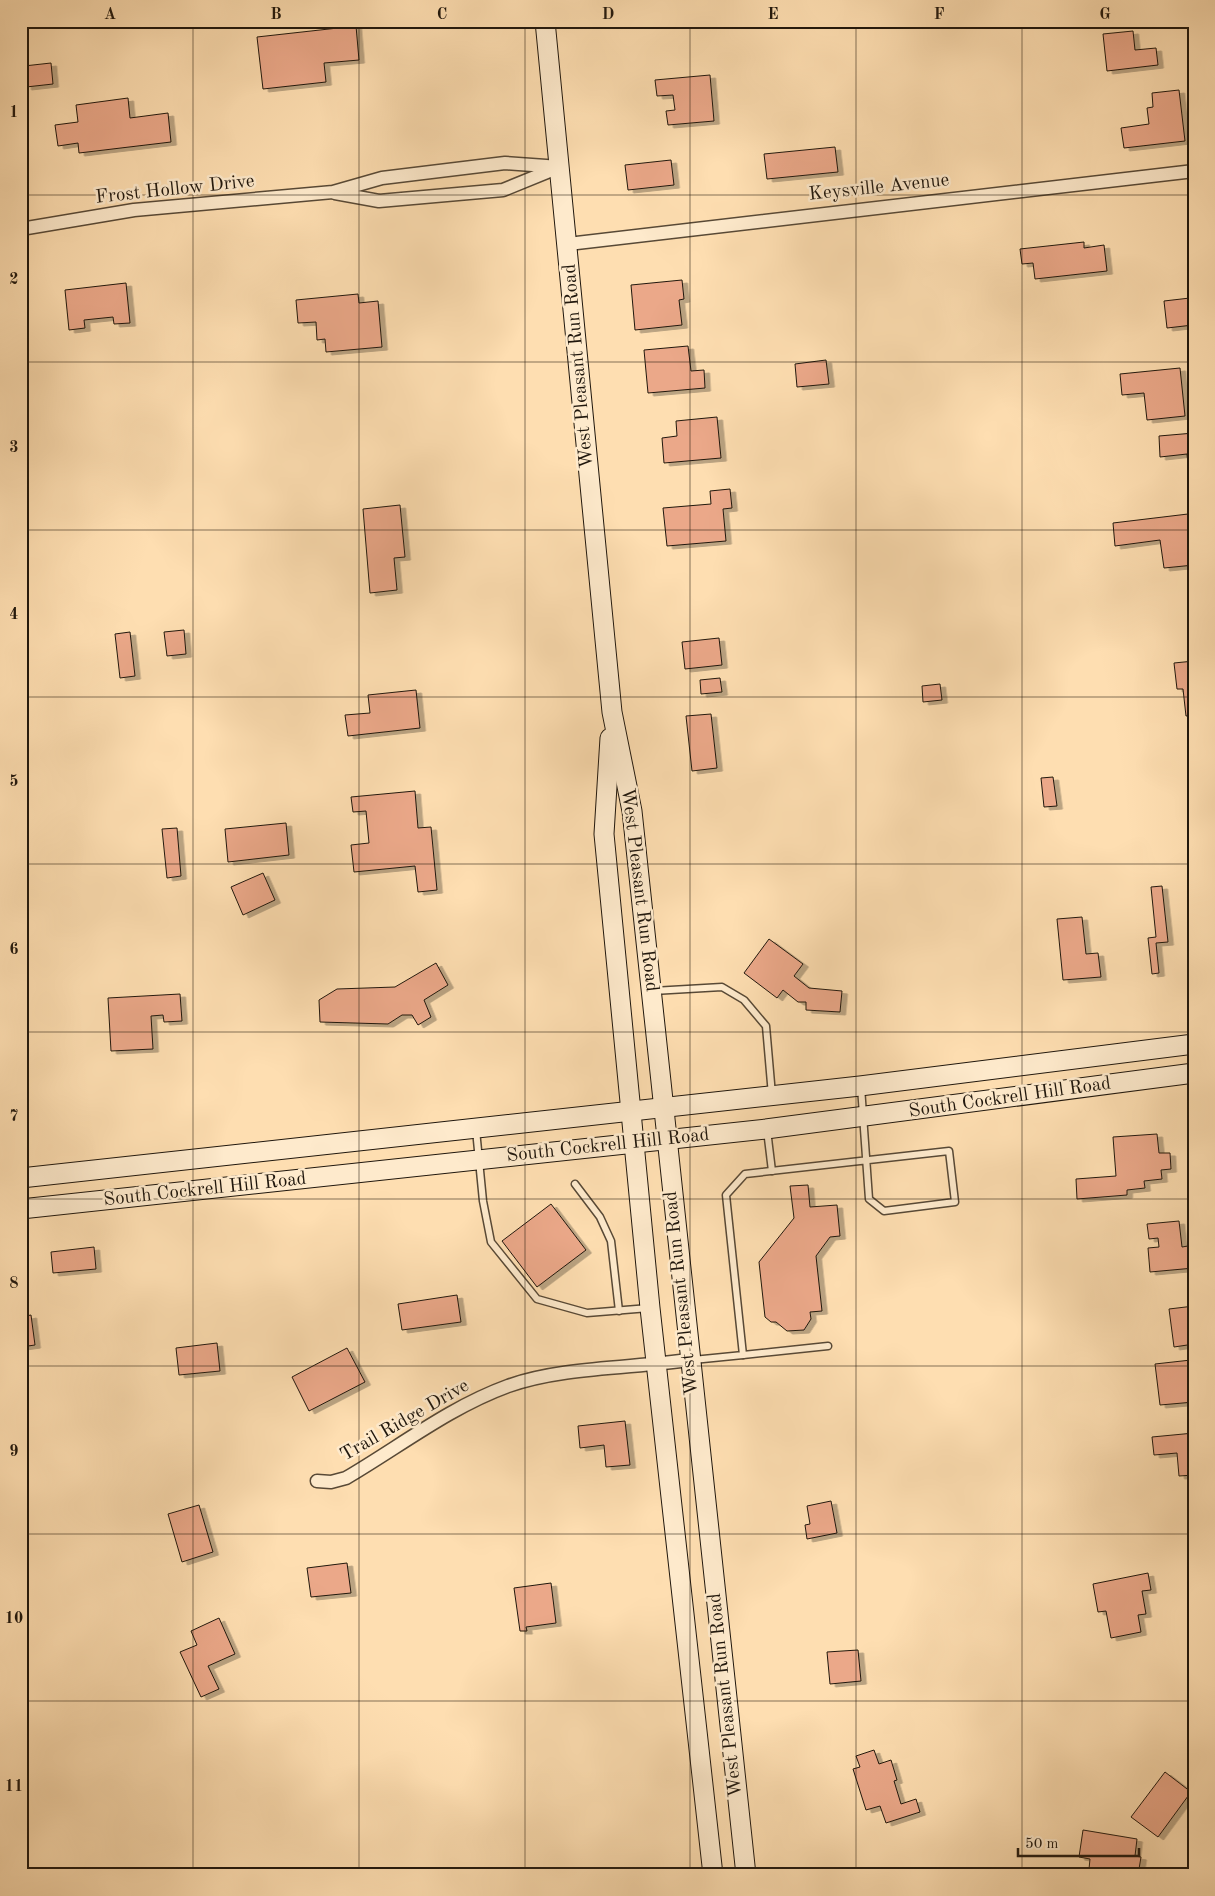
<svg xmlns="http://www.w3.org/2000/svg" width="1215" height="1896" viewBox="0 0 1215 1896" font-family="'Old Standard TT',serif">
<defs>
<filter id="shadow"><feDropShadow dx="5.5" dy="3" stdDeviation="0" flood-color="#0004"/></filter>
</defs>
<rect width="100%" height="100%" fill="#fedeb1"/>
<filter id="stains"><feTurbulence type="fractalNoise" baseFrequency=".004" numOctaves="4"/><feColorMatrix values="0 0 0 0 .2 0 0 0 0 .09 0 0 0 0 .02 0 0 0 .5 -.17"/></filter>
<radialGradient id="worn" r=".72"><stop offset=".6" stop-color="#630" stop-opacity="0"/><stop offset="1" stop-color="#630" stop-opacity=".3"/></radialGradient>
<!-- building -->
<g fill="#eba889" stroke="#20170d" filter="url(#shadow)">
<polygon points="356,26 359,60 324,63 326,82 263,89 257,37"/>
<polygon points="1133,31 1135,50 1156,48 1158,65 1107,71 1103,34"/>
<polygon points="51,63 53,84 26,87 24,66"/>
<polygon points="710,75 714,121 668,125 666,111 675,110 673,95 657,96 655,80"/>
<polygon points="1179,90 1185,141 1124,148 1121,128 1149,124 1147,108 1153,107 1152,93"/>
<polygon points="128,98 130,118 168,113 171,142 79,153 78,143 58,146 55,125 78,122 76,105"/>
<polygon points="835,147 838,172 767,179 764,154"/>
<polygon points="671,160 674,185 628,190 625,165"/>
<polygon points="1084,242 1084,248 1104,245 1107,271 1035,279 1033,263 1022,264 1020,249"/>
<polygon points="682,280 684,299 679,300 682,325 635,330 631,285"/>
<polygon points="126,283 130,323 114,324 113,317 84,320 85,328 69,330 65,290"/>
<polygon points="358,294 359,303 378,301 382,347 326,352 325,339 317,340 316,322 298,323 296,300"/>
<polygon points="1190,298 1193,325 1167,328 1164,301"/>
<polygon points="688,346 691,371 704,370 705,388 648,393 644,350"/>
<polygon points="826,360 829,384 797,387 795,364"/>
<polygon points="1180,368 1185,416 1147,420 1144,393 1122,395 1120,374"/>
<polygon points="717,417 721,458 664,463 662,438 677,436 676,421"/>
<polygon points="1194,433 1194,483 1190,483 1187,454 1160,457 1159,436"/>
<polygon points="730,489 732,508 723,509 726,541 667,546 663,508 711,504 710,491"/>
<polygon points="400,505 405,557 394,558 397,590 370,593 363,509"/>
<polygon points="1188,514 1189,522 1194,522 1194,565 1164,568 1160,540 1115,546 1113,523"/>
<polygon points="184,630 186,654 167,656 164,632"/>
<polygon points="130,632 135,676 120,678 115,634"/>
<polygon points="719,638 722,665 685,669 682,642"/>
<polygon points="1194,661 1194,715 1186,716 1183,689 1177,689 1174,663"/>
<polygon points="720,678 722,692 701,694 700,680"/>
<polygon points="940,684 942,700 923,702 922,686"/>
<polygon points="416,690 420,728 348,736 345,715 370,713 368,695"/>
<polygon points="711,714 717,768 692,771 686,716"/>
<polygon points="1053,777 1057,806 1044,807 1041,778"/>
<polygon points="415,791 418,828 431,827 437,890 418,892 415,866 354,872 351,845 369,843 366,811 353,812 351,797"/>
<polygon points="286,823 289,855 228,862 225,829"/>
<polygon points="177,828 181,876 167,878 162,829"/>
<polygon points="263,873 275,900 243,915 231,887"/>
<polygon points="1162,886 1168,942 1156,943 1159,973 1152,974 1148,938 1156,937 1151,887"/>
<polygon points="1082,917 1086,954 1098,953 1101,977 1063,980 1057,919"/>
<polygon points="769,939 803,964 794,976 809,988 842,991 840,1012 806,1010 806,1002 798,1002 783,990 777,998 744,973"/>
<polygon points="436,963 448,985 424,1000 431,1017 418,1025 412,1015 402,1015 388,1024 320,1022 319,1000 337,989 395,987"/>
<polygon points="180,994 182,1021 164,1022 163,1015 151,1016 153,1049 111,1051 108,998"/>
<polygon points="1157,1134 1159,1153 1170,1153 1171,1169 1161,1170 1162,1179 1144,1181 1145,1188 1127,1190 1127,1195 1077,1199 1076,1179 1116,1176 1113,1137"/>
<polygon points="808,1185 810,1207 837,1205 840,1236 830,1237 816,1256 822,1311 810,1312 811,1319 804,1330 787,1331 776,1322 771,1322 765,1317 759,1262 794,1218 790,1186"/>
<polygon points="551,1204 586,1250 537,1287 502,1241"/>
<polygon points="1179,1221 1182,1247 1194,1245 1194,1268 1150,1272 1148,1248 1159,1247 1158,1238 1149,1239 1147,1224"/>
<polygon points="94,1247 96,1269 53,1273 51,1252"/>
<polygon points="457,1295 461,1322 402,1330 398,1304"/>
<polygon points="1194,1306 1194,1344 1174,1347 1169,1309"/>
<polygon points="31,1315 35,1345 21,1347 21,1317"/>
<polygon points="217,1343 220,1371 179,1375 176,1348"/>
<polygon points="347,1348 365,1382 309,1411 292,1377"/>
<polygon points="1191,1360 1194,1402 1160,1405 1155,1364"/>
<polygon points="625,1421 630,1465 606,1467 604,1445 580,1448 578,1426"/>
<polygon points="1194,1433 1194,1475 1179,1476 1177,1453 1154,1455 1152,1437"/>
<polygon points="831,1501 837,1533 807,1539 805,1525 810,1524 807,1506"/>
<polygon points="199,1505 213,1552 182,1562 168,1514"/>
<polygon points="347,1563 351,1593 311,1597 307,1568"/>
<polygon points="1148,1573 1151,1590 1142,1591 1146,1614 1138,1615 1141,1632 1111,1638 1106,1611 1098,1612 1093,1584"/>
<polygon points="551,1583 556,1623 526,1627 527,1631 520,1631 514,1588"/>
<polygon points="219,1618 235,1654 208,1666 219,1689 201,1697 180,1652 197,1645 191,1631"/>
<polygon points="858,1650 861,1681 830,1684 827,1652"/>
<polygon points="874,1750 879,1764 891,1760 897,1780 894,1781 901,1804 916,1799 920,1812 886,1823 880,1806 866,1810 853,1769 860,1767 856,1756"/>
<polygon points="1165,1772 1191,1792 1158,1837 1131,1817"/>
<polygon points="1083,1830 1137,1839 1135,1856 1141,1857 1138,1875 1089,1869 1090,1859 1079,1857"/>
</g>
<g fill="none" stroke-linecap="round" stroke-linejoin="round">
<!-- service casing -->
<g stroke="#584936" stroke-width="9">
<g id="service">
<polyline points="653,991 722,987 744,1000 766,1026 772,1095"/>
<polyline points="476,1130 483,1201 491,1242 537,1299 587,1313 649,1308"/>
<polyline points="767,1130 772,1171"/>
<polyline points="575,1184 600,1217 611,1241 619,1311"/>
<polyline points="743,1355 828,1346"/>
<polyline points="693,1360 743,1355 726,1195 745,1174 949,1151 955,1202 884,1211 869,1199 861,1087"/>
</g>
</g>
<!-- minor casing -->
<g stroke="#584936" stroke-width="15">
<g id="minor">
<polyline points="335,193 379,201 503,190 557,168"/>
<polyline points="21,229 134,210 333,192 382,178 505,163 560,167"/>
<polyline points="568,244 1194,171"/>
<path d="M317,1481L331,1482L346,1478C399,1447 450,1407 508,1386C560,1367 633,1368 689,1360"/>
</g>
</g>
<!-- secondary casing -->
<g stroke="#20170d" stroke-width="21">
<g id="secondary">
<polyline points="545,21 612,712 632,811 746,1875"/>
<polyline points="610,738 604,834 650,1308 713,1875"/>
<polyline points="21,1178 860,1086 1194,1044"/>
<polyline points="21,1209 766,1129 1194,1073"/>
</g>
</g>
<!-- service -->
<use href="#service" stroke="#feeacc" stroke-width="6"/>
<!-- minor -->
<use href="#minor" stroke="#feeacc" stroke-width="12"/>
<!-- secondary -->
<use href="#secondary" stroke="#feeacc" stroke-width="19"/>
</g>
<!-- grid -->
<path fill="none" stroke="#20170d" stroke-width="1" stroke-opacity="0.55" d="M193,21V1875M359,21V1875M525,21V1875M690,21V1875M856,21V1875M1022,21V1875M21,195H1194M21,362H1194M21,530H1194M21,697H1194M21,864H1194M21,1032H1194M21,1199H1194M21,1366H1194M21,1534H1194M21,1701H1194"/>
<g text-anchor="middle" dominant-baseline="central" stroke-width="5" stroke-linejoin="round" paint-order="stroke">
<!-- street labels -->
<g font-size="19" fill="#20170d" stroke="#feeacc">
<text transform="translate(879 188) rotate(-6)">Keysville Avenue</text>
<text transform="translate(175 190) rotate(-6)">Frost Hollow Drive</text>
<text transform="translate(579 366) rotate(-95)">West Pleasant Run Road</text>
<text transform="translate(639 890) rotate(83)">West Pleasant Run Road</text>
<text transform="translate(1010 1098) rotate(-8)">South Cockrell Hill Road</text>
<text transform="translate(608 1146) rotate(-6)">South Cockrell Hill Road</text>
<text transform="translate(205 1190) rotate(-6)">South Cockrell Hill Road</text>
<text transform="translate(682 1293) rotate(-96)">West Pleasant Run Road</text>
<text transform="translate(405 1421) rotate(-30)">Trail Ridge Drive</text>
<text transform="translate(726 1695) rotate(-96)">West Pleasant Run Road</text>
</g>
</g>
<!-- margin -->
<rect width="1215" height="1896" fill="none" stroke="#fedeb1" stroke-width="55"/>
<!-- scale -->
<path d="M1018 1848v8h121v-8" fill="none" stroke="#20170d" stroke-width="2.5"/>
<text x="1025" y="1848" font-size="15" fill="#20170d" stroke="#feeacc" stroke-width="4" paint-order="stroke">50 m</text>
<rect x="28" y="28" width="1160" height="1840" fill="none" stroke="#20170d" stroke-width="2"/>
<g font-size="16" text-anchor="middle" font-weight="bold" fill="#20170d">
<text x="110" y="19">A</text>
<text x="276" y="19">B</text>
<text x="442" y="19">C</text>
<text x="608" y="19">D</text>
<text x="773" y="19">E</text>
<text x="939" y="19">F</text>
<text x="1105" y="19">G</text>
<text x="14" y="117">1</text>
<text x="14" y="284">2</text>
<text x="14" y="452">3</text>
<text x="14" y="619">4</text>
<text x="14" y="786">5</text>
<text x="14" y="954">6</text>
<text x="14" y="1121">7</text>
<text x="14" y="1288">8</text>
<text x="14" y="1456">9</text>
<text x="14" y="1623">10</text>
<text x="14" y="1791">11</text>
</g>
<rect width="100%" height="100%" filter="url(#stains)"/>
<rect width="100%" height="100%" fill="url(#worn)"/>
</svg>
